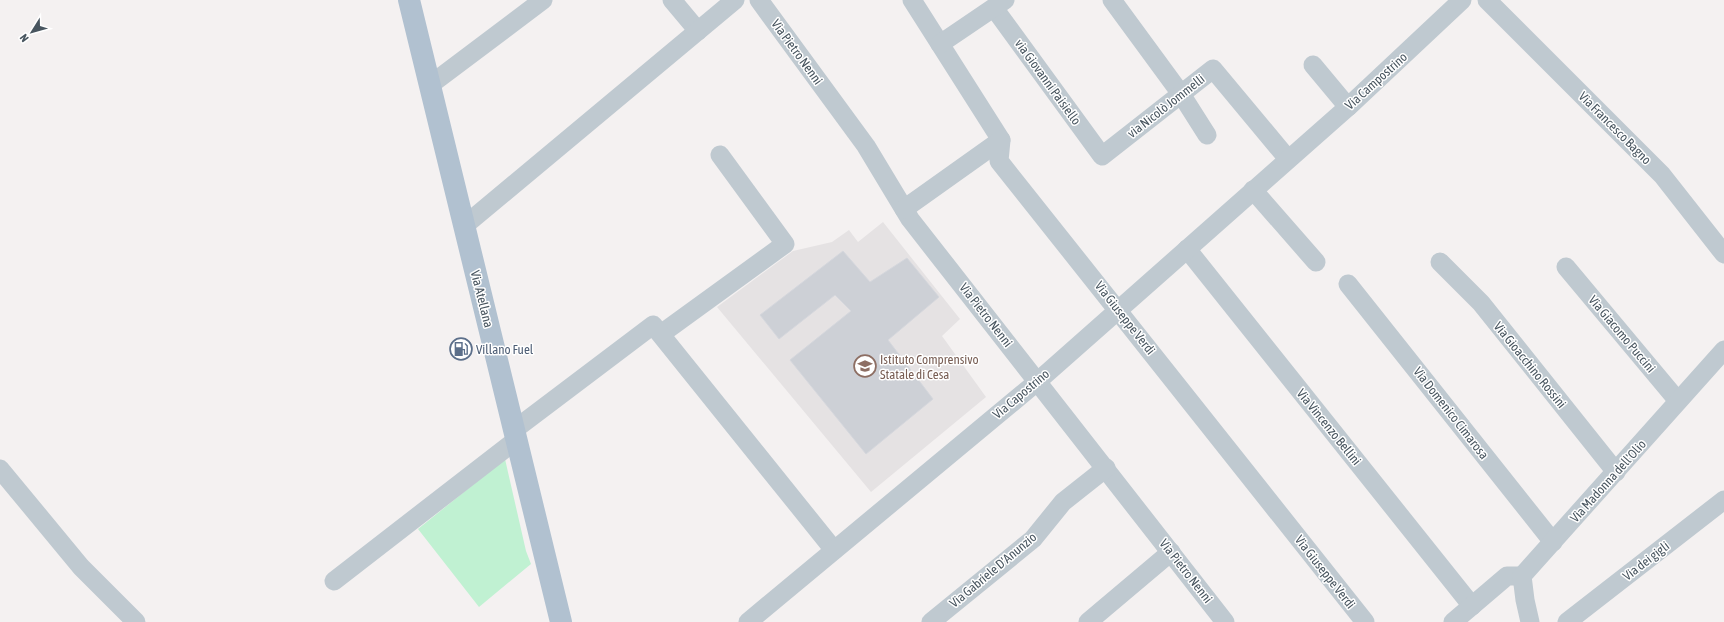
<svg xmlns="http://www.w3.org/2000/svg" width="1724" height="622" viewBox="0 0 1724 622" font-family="'Asap Condensed',sans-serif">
<rect width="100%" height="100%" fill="#f4f1f1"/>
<!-- education -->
<polygon fill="#e5e2e3" points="883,222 960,319 942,336 986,397 871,492 717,307 793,251 832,242 849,230 858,242"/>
<!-- green -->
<polygon fill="#c0f1d2" points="505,459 526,551 531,564 479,607 418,529"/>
<!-- building -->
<polygon fill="#cdd0d6" stroke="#d5d7dd" points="843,251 870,282 907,258 939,297 888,340 933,399 866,454 790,360 851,311 835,295 779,339 760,315"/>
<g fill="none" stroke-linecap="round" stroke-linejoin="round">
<!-- minor -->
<g stroke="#bfc9d0" stroke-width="19">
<polyline points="672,0 698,31"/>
<polyline points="759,0 866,146 910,219 1225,622"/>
<polyline points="912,0 1001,140 999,161 1365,622"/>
<polyline points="1112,0 1181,94 1207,135"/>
<polyline points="1487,0 1662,175 1724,254"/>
<polyline points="994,8 1102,156 1213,69 1288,159"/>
<polyline points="940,44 1005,0"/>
<polyline points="1313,65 1348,107"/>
<polyline points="430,85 543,0"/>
<polyline points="1253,190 1316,262"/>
<polyline points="904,209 1001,140"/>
<polyline points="464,226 735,0"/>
<polyline points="1187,249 1472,606"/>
<polyline points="1440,262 1481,303 1616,472"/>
<polyline points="1566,267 1678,401"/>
<polyline points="1348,284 1553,542"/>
<polyline points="661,334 785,244 720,155"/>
<polyline points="514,430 653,325 834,550"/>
<polyline points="0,469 81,567 136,622"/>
<polyline points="334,581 516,440"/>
<polyline points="748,622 1038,381 1348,107 1462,0"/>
<polyline points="931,622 1033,539 1063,502 1106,468"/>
<polyline points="1088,622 1171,552"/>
<polyline points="1453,622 1507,576 1522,576"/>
<polyline points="1530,622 1525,600 1522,576 1724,350"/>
<polyline points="1567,622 1724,500"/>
</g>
<!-- major -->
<polyline stroke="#b1c1d0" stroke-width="22" points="409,0 561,622"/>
</g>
<!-- icons -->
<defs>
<g id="fuel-ring" transform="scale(1.15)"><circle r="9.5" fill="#fff" stroke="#5c6f8a" stroke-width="1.5"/><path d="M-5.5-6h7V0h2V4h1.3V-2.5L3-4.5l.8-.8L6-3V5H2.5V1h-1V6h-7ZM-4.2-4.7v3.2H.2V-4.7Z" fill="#5c6f8a"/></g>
<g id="school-ring" transform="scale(1.15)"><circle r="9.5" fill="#fff" stroke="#8d6e63" stroke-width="1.5"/><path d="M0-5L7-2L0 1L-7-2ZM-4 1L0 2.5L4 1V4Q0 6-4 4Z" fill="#8d6e63"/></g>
</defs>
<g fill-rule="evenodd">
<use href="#fuel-ring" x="461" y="349"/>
<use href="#school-ring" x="865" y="366"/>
</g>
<g text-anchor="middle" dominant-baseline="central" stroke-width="3" stroke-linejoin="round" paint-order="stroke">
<!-- street labels -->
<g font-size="13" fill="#48555f" stroke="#fff">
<text transform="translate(797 52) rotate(54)">Via Pietro Nenni</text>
<text transform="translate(1376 81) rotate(-42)">Via Campostrino</text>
<text transform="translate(1048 82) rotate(54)">via Giovanni Paisiello</text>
<text transform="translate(1166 106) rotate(-38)">via Nicolò Jommelli</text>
<text transform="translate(1615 128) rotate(45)">Via Francesco Bagno</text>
<text transform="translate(482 299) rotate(76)">Via Atellana</text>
<text transform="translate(986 315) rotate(52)">Via Pietro Nenni</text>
<text transform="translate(1125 318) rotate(52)">Via Giuseppe Verdi</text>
<text transform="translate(1622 334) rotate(50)">Via Giacomo Puccini</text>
<text transform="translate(1530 365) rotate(51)">Via Gioacchino Rossini</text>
<text transform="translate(1021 394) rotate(-40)">Via Capostrino</text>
<text transform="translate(1451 413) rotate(52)">Via Domenico Cimarosa</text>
<text transform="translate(1329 427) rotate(51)">Via Vincenzo Bellini</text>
<text transform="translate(1608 481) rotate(-48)">Via Madonna dell'Olio</text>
<text transform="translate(1646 561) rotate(-38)">Via dei gigli</text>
<text transform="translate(993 570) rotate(-40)">Via Gabriele D'Anunzio</text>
<text transform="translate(1186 571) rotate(52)">Via Pietro Nenni</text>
<text transform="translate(1325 572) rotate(52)">Via Giuseppe Verdi</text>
</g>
<!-- service labels -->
<g font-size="13" fill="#4e5e75" stroke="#fff" text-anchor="start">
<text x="476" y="349">Villano Fuel</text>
</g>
<!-- education labels -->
<g font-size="13" fill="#785e54" stroke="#fff" text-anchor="start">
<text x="880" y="359">Istituto Comprensivo<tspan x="880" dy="15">Statale di Cesa</tspan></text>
</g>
</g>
<!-- north arrow -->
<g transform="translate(32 32) rotate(233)" stroke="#ffffff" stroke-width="3" paint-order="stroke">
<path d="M0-3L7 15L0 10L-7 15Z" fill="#48555f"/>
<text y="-6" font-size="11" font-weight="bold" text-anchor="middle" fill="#48555f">N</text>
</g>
</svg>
